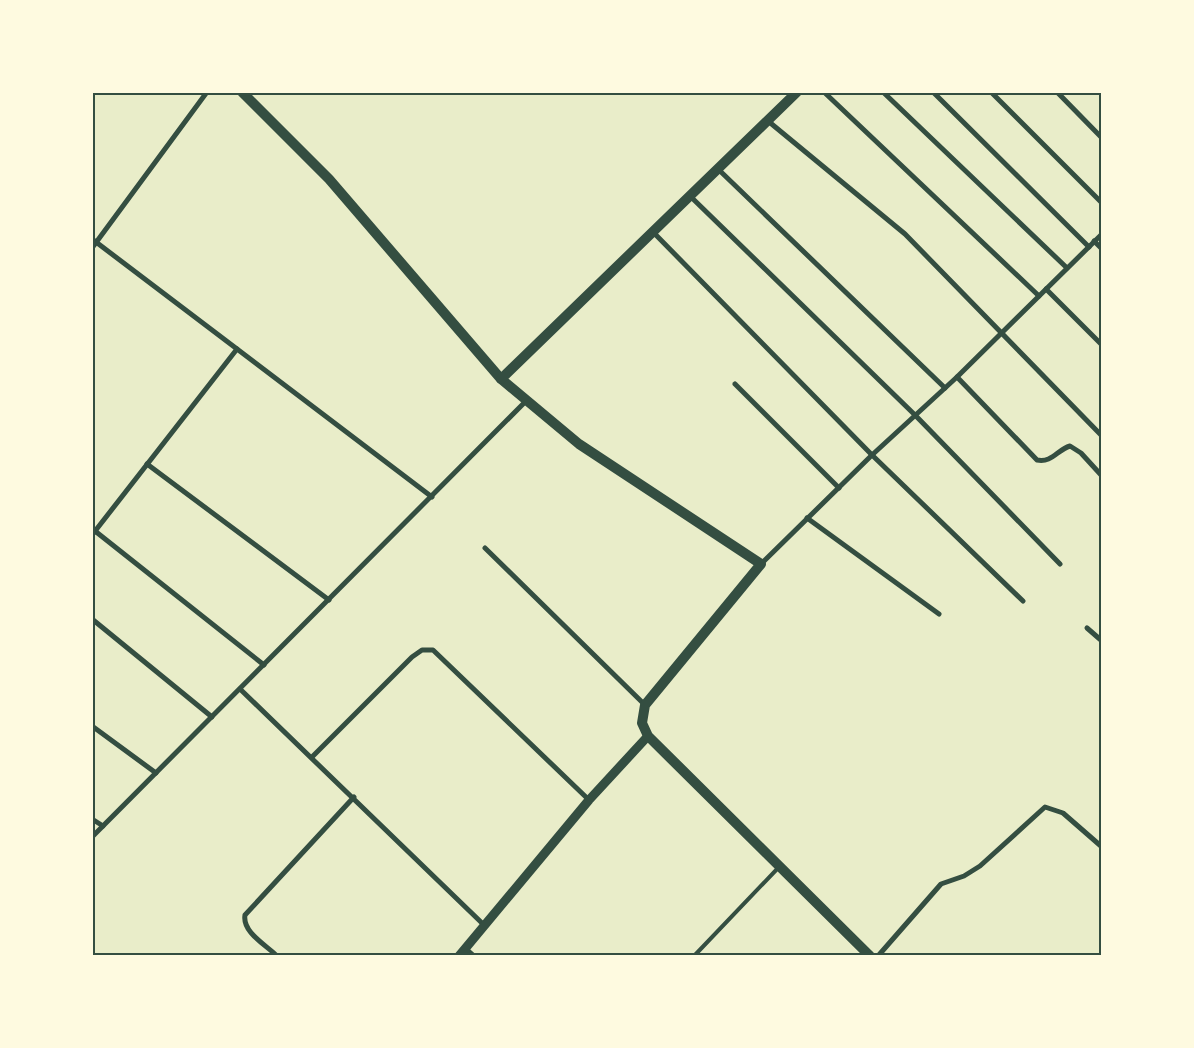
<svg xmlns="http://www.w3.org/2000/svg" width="1194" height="1048" viewBox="0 0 1194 1048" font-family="Manrope,sans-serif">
<rect width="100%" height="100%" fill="#e9edc9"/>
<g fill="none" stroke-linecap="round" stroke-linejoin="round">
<!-- service -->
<polyline stroke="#344e41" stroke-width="4" points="694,956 779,867"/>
<!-- minor -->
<g stroke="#344e41" stroke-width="5">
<polyline points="824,92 1039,296"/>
<polyline points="883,92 1067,268"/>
<polyline points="933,92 1089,247"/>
<polyline points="991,92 1102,203"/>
<polyline points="1057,92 1102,138"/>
<polyline points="768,121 905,234 1102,436"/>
<polyline points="718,169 945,388"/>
<polyline points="690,196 915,415 1060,564"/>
<polyline points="653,232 872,455 957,377 1102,234"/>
<polyline points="92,239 432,497"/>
<polyline points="1094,241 1102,249"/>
<polyline points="92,248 207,92"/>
<polyline points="1046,289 1102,345"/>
<path d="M957,377L1037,460C1052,463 1057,450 1070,446L1081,453L1102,476"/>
<polyline points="735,384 839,488"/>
<polyline points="147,464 329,600"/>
<polyline points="807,518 939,614"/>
<polyline points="95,531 264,665"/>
<polyline points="92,535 237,349"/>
<polyline points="485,548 645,705"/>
<polyline points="761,564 872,455 1023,601"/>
<polyline points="92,619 212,717"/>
<polyline points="1087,628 1102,641"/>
<polyline points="240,689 484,925"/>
<polyline points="92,726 156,773"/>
<polyline points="312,757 412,657 422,650 433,650 589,800"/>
<polyline points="92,819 103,826"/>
<polyline points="92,837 527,400"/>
<polyline points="465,948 474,956"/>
<path d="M277,956C266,945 242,932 245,915L354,797"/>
<polyline points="878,956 941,884 964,876 980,866 1045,807 1063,813 1102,847"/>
</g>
<!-- tertiary -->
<polyline stroke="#344e41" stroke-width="9" points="459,956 589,800 648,736"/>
<!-- secondary -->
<g stroke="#344e41" stroke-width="10">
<polyline points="242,92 329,179 501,379 579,444 761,564 645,705 642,723 648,736 870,956"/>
<polyline points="501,379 797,92"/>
</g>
</g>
<!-- border -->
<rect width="1194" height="1048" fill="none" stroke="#fefae0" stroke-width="188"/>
<rect x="94" y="94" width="1006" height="860" fill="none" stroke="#344e41" stroke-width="2"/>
</svg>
